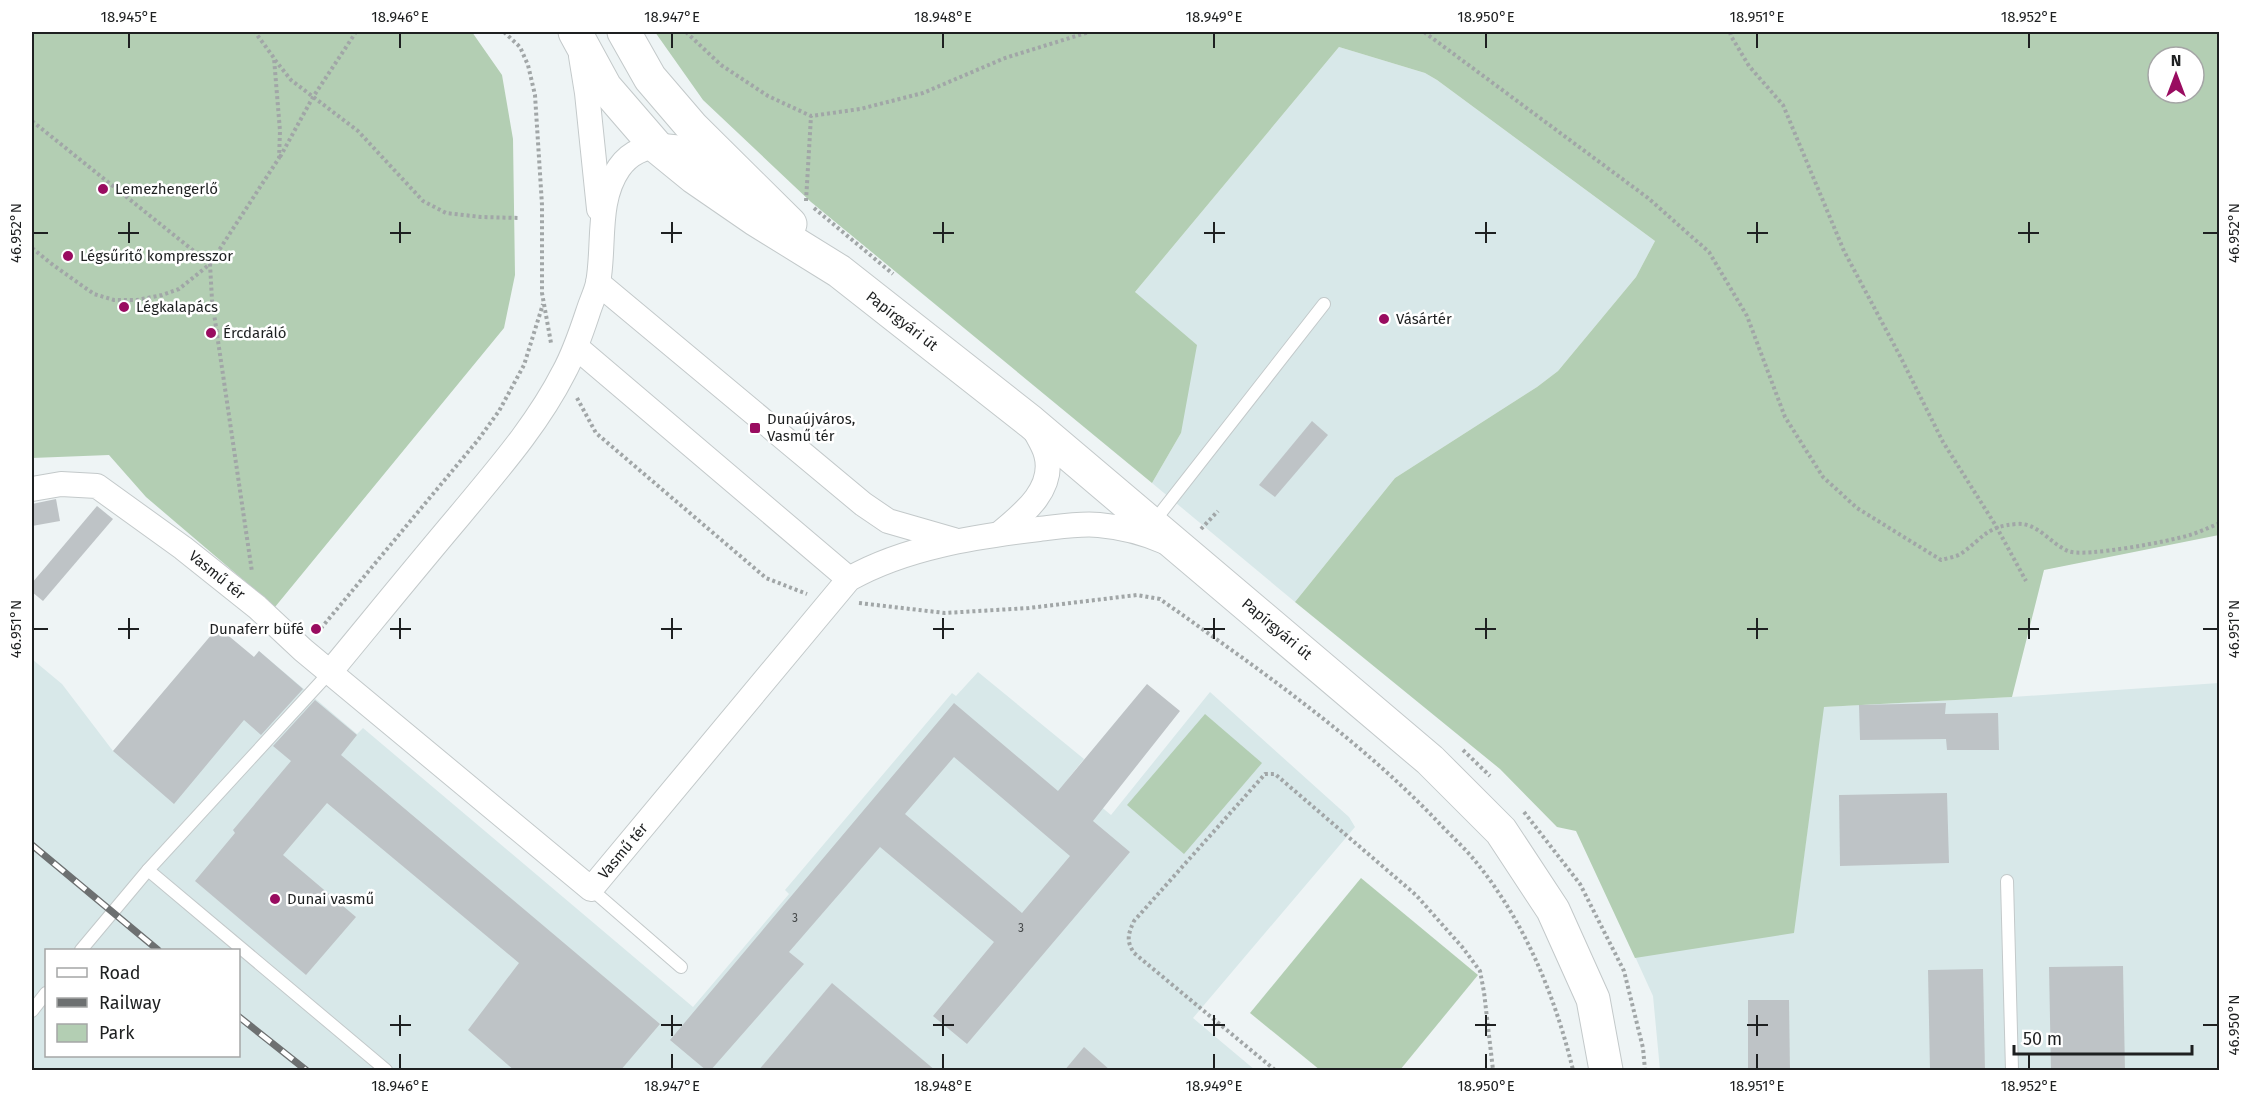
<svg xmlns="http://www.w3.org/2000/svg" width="2251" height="1102" viewBox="0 0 2251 1102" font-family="'Fira Sans',sans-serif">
<rect width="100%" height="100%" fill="#eef4f5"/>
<!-- built -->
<g fill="#d8e8e9" fill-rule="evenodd">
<polygon points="1339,47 1425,73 1437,80 1655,241 1636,277 1558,371 1537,387 1395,478 1295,602 1152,483 1181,433 1135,292"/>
<path d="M259,651L357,734L363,728L693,1007L789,894L785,890L952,693L956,696L978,672L1084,759L1068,779L1111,815L1210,692L1349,817L1355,827L1193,1018L1255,1070H32V659L62,684L113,751L254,657ZM46,950H238V1056H46Z"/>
<polygon points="2219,683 2219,1070 1660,1070 1653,996 1607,895 1799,894 1823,707 2012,697"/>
</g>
<!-- green -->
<g fill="#b3ceb3" fill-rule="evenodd">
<polygon points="32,32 472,32 502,75 513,139 515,275 504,328 275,607 146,497 109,455 32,458"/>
<path d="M655,32H2219V535L2044,570L2012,697L1824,707L1794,933L1635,958L1576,831L1557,827L1500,769L1295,602L1395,478L1537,387L1558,371L1636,277L1655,241L1437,80L1425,73L1339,47L1135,292L1197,345L1181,433L1152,483L811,202L703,100ZM2158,57H2194V93H2158Z"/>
<polygon points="1205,714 1262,763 1184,854 1127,805"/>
<polygon points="1361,878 1478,975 1400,1070 1320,1070 1250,1013"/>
</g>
<!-- building -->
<g fill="#bec3c6" fill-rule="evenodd">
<polygon points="1312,421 1328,435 1275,497 1259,485"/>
<polygon points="56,499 60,521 32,526 32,504"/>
<polygon points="97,506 113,519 43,601 32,592 32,583"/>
<polygon points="218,627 254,657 259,651 303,689 261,735 244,720 174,804 113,751"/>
<path d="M1147,684L1180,711L1093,821L1130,852L967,1044L933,1016L994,942L880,847L789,952L804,964L710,1071H707L670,1040L954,703L1058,791ZM954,757L1070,856L1022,913L905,814Z"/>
<polygon points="315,700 357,735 341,755 660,1024 620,1071 515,1071 468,1030 519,963 327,803 283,855 356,917 306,975 195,881 235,833 233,830 291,761 273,746"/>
<polygon points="1946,703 1945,714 1998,713 1999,750 1947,750 1946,739 1860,740 1859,705"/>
<polygon points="1947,793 1949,863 1840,866 1839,795"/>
<polygon points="2123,966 2125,1071 2051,1071 2049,967"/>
<polygon points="1983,969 1985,1071 1930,1071 1928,970"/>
<polygon points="832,983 936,1071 758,1071"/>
<polygon points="1748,1000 1789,1000 1790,1071 1748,1071"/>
<polygon points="1084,1047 1111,1071 1064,1071"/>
</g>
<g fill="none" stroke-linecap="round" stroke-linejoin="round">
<!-- lane casing -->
<g stroke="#c3c9ca" stroke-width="14">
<g id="lane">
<polyline points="1152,524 1324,304"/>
<polyline points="148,870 386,1070"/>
<polyline points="2007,881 2012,1070"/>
<polyline points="591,889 681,967"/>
<polyline points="81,950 148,870 330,672"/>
<polyline points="32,1011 46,993"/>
</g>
</g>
<!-- street casing -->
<g stroke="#c3c9ca" stroke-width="26">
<g id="street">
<polyline points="581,56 587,93 599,209"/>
<polyline points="598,283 863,504 888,521 954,540"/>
<polyline points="576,347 849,579"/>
<path d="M32,489L61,484L97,486L183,548L257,607L303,650L591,889L849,579C906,547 974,537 1039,529C1058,527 1079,523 1099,525C1121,527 1145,533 1165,542"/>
<path d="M999,534C1022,515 1056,489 1046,454C1044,446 1038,437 1034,429"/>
<path d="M330,672C373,620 416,567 460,515C498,469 537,425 564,372C575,352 582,330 589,309C592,300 596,292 598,283C605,246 596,201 619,168C643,133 692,146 721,166"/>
</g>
</g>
<!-- secondary casing -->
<g stroke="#c3c9ca" stroke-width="35">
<g id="secondary">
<polyline points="575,32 605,87 656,146 694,177 755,219 839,271 1031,422 1430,760 1501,831 1553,910 1593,999 1606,1070"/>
<polyline points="624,32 650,78 692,127 790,224"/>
</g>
</g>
<!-- path -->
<g stroke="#a1a6a7" stroke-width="4" stroke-dasharray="3 3" stroke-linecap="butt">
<polyline points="504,32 520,47 528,65 535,95 542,205 542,293 551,343"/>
<polyline points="686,32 721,65 768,96 811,116 860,109 923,93 1005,58 1089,32"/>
<path d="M1424,32L1648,198L1709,252L1747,316L1785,417L1823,477L1857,508L1941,560C1947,558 1957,557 1962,553C1984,537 1987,526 2017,524C2037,522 2051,544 2068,551C2084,558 2170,541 2190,535C2200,532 2210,527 2220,523"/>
<polyline points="1730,32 1731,36 1749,66 1783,105 1844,251 1900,356 1943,442 1996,526 2026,581"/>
<polyline points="275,60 291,80 358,131 423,201 446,213 481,217 520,218"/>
<polyline points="32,121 210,264 212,300 252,572"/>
<polyline points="280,157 313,97 356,32"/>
<polyline points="806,201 811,116"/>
<polyline points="814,208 893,274"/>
<polyline points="32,248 53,265 94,294 114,300 137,300 162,295 179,289 210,264 279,158 280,131 274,58 255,32"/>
<polyline points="577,398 596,433 766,578 807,594"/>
<polyline points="1201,529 1218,511"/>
<path d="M859,603L945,613L1029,608L1137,595L1160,599C1257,668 1356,736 1439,823C1451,836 1465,848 1476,862C1525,922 1555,996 1573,1070"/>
<polyline points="317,633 478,440 499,411 524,365 543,304"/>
<polyline points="1463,750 1490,776"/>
<polyline points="1524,812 1580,884 1624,971 1643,1048 1645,1070"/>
<path d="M1275,1070L1134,953C1126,941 1128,934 1134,921L1265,774H1275L1416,895L1463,948L1480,971L1484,992L1493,1070"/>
</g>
<!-- lane -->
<use href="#lane" stroke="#fff" stroke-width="12"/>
<!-- street -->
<use href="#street" stroke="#fff" stroke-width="24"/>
<!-- secondary -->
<use href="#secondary" stroke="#fff" stroke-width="33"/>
<!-- rail casing -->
<g stroke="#6d7071" stroke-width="7">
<g id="rail">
<polyline points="32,845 158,950"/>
<polyline points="238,1016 306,1070"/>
</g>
</g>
<!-- rail -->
<use href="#rail" stroke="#fff" stroke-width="4.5" stroke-dasharray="14" stroke-linecap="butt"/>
</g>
<!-- ticks -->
<path fill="none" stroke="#1e2021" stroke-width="2" d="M129,33V48M400,33V48M672,33V48M943,33V48M1214,33V48M1486,33V48M1757,33V48M2029,33V48M129,222V243M400,222V243M672,222V243M943,222V243M1214,222V243M1486,222V243M1757,222V243M2029,222V243M33,233H48M118,233H139M390,233H411M661,233H682M933,233H954M1204,233H1225M1475,233H1496M1747,233H1768M2018,233H2039M2203,233H2218M129,618V639M400,618V639M672,618V639M943,618V639M1214,618V639M1486,618V639M1757,618V639M2029,618V639M33,629H48M118,629H139M390,629H411M661,629H682M933,629H954M1204,629H1225M1475,629H1496M1747,629H1768M2018,629H2039M2203,629H2218M400,1015V1036M672,1015V1036M943,1015V1036M1214,1015V1036M1486,1015V1036M1757,1015V1036M390,1025H411M661,1025H682M933,1025H954M1204,1025H1225M1475,1025H1496M1747,1025H1768M2203,1025H2218M400,1054V1069M672,1054V1069M943,1054V1069M1214,1054V1069M1486,1054V1069M1757,1054V1069M2029,1054V1069"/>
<!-- markers -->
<g fill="#990c60" stroke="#fff" stroke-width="2">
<circle cx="103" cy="189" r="6"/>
<circle cx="68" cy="256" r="6"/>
<circle cx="124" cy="307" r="6"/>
<circle cx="1384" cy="319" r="6"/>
<circle cx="211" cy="333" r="6"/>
<rect x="749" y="422" width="12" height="12" rx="3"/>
<circle cx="316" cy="629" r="6"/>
<circle cx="275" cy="899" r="6"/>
</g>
<g text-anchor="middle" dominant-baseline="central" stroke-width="5" stroke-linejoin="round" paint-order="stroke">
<!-- number labels -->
<g font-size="12" fill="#46494a">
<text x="795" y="918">3</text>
<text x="1021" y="928">3</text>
</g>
<!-- poi labels -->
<g font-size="15" fill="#1e2021" stroke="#fff" text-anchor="start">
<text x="115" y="189">Lemezhengerlő</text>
<text x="80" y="256">Légsűrítő kompresszor</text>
<text x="136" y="307">Légkalapács</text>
<text x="1396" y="319">Vásártér</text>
<text x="223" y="333">Ércdaráló</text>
<text x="767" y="419">Dunaújváros,<tspan x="767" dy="17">Vasmű tér</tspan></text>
<text x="304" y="629" text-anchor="end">Dunaferr büfé</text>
<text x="287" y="899">Dunai vasmű</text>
</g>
<!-- street labels -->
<g font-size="15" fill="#1e2021" stroke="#fff">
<text transform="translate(902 321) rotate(38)">Papírgyári út</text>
<text transform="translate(217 575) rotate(39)">Vasmű tér</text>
<text transform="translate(1277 629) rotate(40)">Papírgyári út</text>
<text transform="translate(623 851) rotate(-50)">Vasmű tér</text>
</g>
</g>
<!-- border -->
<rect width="2251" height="1102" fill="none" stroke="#ffffff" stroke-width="66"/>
<!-- legend -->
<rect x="45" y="949" width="195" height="108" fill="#ffffff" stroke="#a5a6a6" stroke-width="1.5"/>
<rect x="57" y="968" width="30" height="9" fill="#ffffff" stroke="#a5a6a6" stroke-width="1.5"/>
<text x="99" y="979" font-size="18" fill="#1e2021">Road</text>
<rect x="57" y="998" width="30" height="9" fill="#6d7071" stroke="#a5a6a6" stroke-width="1.5"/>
<text x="99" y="1009" font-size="18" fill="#1e2021">Railway</text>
<rect x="57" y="1024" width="30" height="18" fill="#b3ceb3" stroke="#a5a6a6" stroke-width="1.5"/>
<text x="99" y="1039" font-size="18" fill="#1e2021">Park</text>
<!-- north arrow -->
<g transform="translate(2176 75)"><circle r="28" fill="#ffffff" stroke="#a5a6a6" stroke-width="1.5"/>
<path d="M0-4.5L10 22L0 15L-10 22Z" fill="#990c60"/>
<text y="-9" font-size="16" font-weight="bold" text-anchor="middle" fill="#1e2021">N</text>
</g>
<!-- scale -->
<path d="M2014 1045v9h178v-9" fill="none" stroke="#1e2021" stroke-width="3"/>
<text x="2023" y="1045" font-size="18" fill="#1e2021" stroke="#ffffff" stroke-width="4.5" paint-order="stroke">50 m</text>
<rect x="33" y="33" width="2185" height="1036" fill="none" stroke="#1e2021" stroke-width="2"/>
<g font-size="15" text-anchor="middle" fill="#1e2021">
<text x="129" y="22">18.945°E</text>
<text x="400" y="22">18.946°E</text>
<text x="672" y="22">18.947°E</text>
<text x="943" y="22">18.948°E</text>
<text x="1214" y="22">18.949°E</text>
<text x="1486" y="22">18.950°E</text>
<text x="1757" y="22">18.951°E</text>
<text x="2029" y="22">18.952°E</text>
<text transform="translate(16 233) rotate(-90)" y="5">46.952°N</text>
<text transform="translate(2234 233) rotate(-90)" y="5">46.952°N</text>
<text transform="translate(16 629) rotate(-90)" y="5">46.951°N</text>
<text transform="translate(2234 629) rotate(-90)" y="5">46.951°N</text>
<text transform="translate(2234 1025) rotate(-90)" y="5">46.950°N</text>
<text x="400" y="1091">18.946°E</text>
<text x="672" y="1091">18.947°E</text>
<text x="943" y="1091">18.948°E</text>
<text x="1214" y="1091">18.949°E</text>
<text x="1486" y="1091">18.950°E</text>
<text x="1757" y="1091">18.951°E</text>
<text x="2029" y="1091">18.952°E</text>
</g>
</svg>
